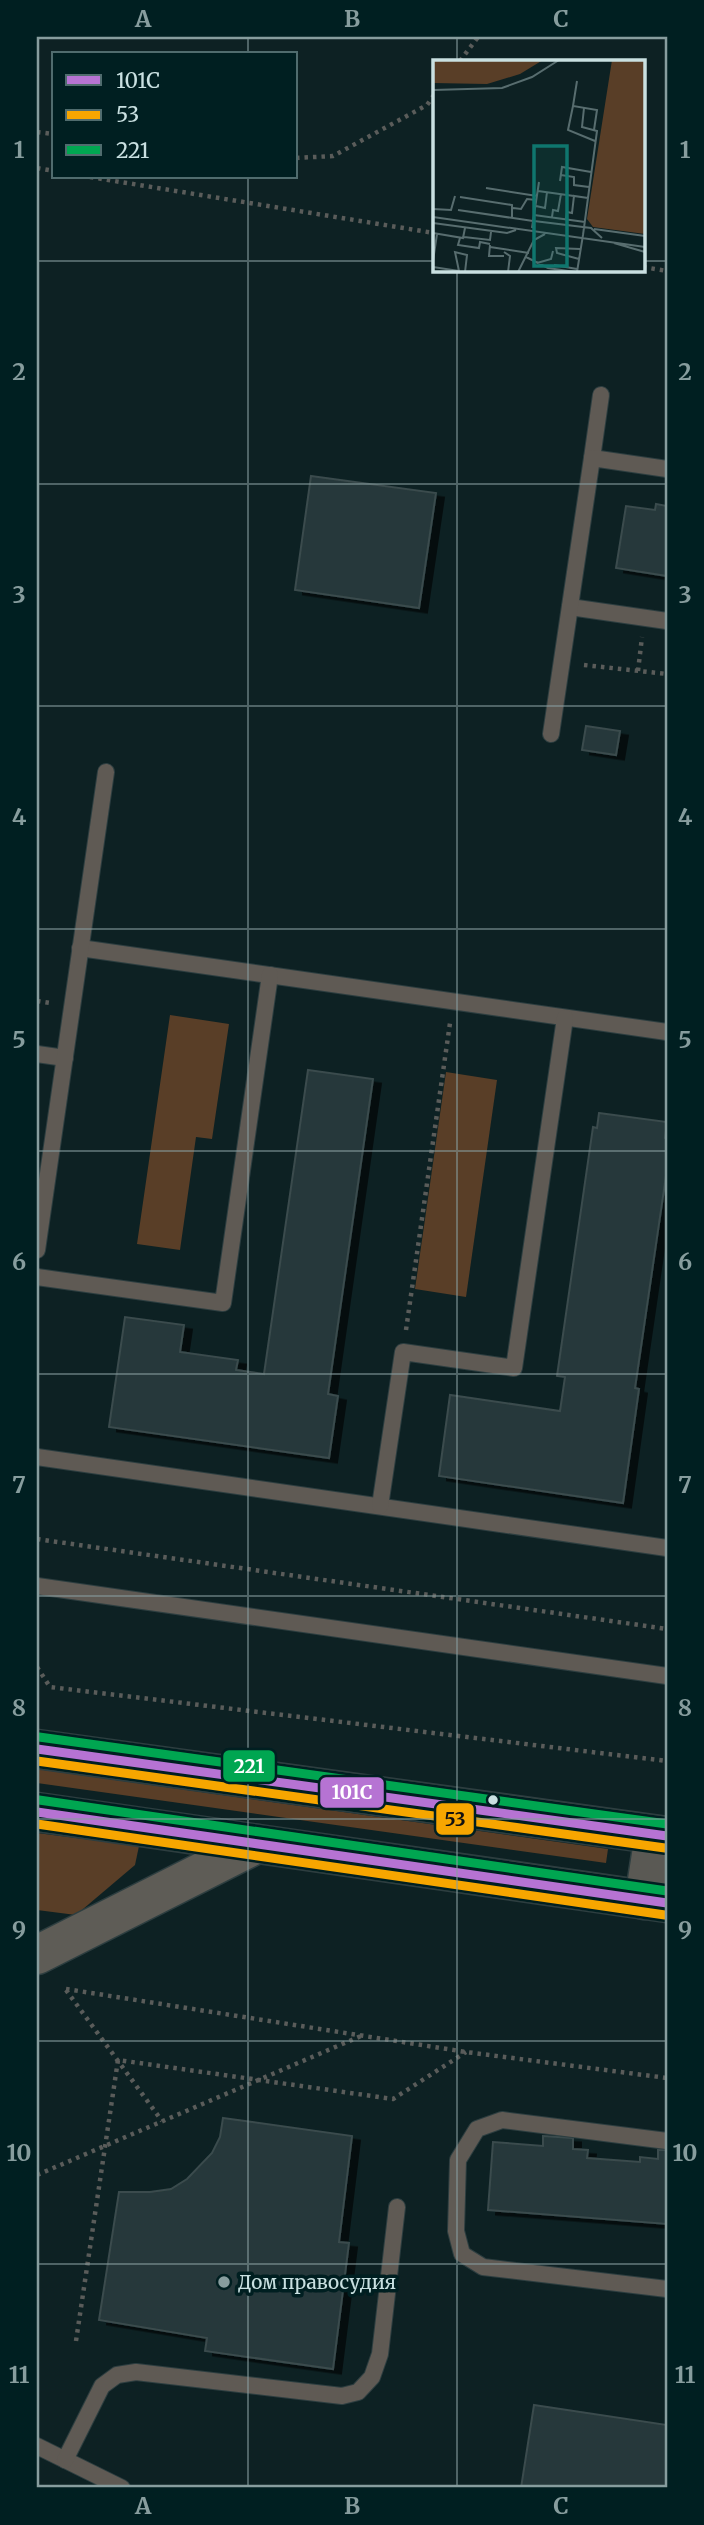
<svg xmlns="http://www.w3.org/2000/svg" width="704" height="2525" viewBox="0 0 704 2525" font-family="Merriweather,serif">
<defs>
<filter id="shadow"><feDropShadow dx="8" dy="4.5" stdDeviation="0" flood-color="#0009"/></filter>
</defs>
<rect width="100%" height="100%" fill="#0d2123"/>
<!-- green -->
<g fill="#593e27">
<polygon points="170,1015 229,1024 212,1139 196,1137 180,1250 137,1244"/>
<polygon points="446,1072 497,1080 466,1297 415,1289"/>
<polygon points="37,1769 608,1849 606,1863 37,1783"/>
<polygon points="37,1833 139,1846 135,1865 76,1915 37,1910"/>
</g>
<!-- building -->
<g fill="#27383a" stroke="#3a4b4d" stroke-width="2" filter="url(#shadow)">
<polygon points="311,476 436,493 419,608 295,590"/>
<polygon points="656,504 667,506 667,576 616,568 626,506 655,510"/>
<polygon points="586,726 620,731 616,755 582,750"/>
<polygon points="308,1070 373,1079 328,1394 338,1396 329,1458 109,1427 125,1317 184,1325 180,1352 238,1360 236,1370 264,1374"/>
<polygon points="599,1113 667,1122 665,1138 667,1139 667,1169 635,1388 639,1389 623,1503 439,1476 450,1395 560,1411 565,1377 557,1376 593,1127 597,1128"/>
<polygon points="223,2118 352,2136 339,2242 349,2243 333,2369 205,2351 207,2338 99,2320 119,2192 150,2192 171,2189 187,2179 212,2153 220,2137"/>
<polygon points="543,2136 573,2138 573,2149 588,2150 587,2158 640,2162 640,2157 658,2159 658,2150 667,2150 667,2224 488,2210 493,2142 543,2146"/>
<polygon points="534,2405 667,2425 667,2488 521,2488"/>
</g>
<g fill="none" stroke-linecap="round" stroke-linejoin="round">
<!-- lane casing -->
<g stroke="#2d3e40" stroke-width="18">
<g id="lane">
<polyline points="592,458 601,395"/>
<polyline points="570,607 667,621"/>
<polyline points="551,734 592,458 667,469"/>
<polyline points="80,948 667,1032"/>
<polyline points="37,1054 65,1058"/>
<polyline points="37,1250 106,772"/>
<polyline points="37,1277 223,1303 270,975"/>
<polyline points="37,1457 667,1548"/>
<polyline points="380,1506 403,1352 514,1368 565,1018"/>
<polyline points="37,1586 667,1676"/>
<polyline points="667,2141 502,2120 477,2129 458,2160 456,2231 462,2254 483,2267 667,2289"/>
<polyline points="37,2446 122,2488"/>
<polyline points="65,2460 102,2386 117,2375 136,2372 342,2396 358,2392 372,2377 380,2354 397,2207"/>
</g>
</g>
<!-- secondary casing -->
<g stroke="#2d3e40" stroke-width="41">
<polyline id="secondary" points="37,1955 257,1844"/>
</g>
<!-- primary casing -->
<g stroke="#2d3e40" stroke-width="41">
<g id="primary">
<polyline points="37,1749 667,1836"/>
<polyline points="37,1812 667,1903"/>
<polyline points="644,1900 654,1835"/>
</g>
</g>
<!-- path -->
<g stroke="#5a5c5a" stroke-width="4.5" stroke-dasharray="3.5 5" stroke-linecap="butt">
<polyline points="460,61 478,37"/>
<polyline points="37,132 54,134"/>
<polyline points="296,158 333,156 427,105 434,95"/>
<polyline points="37,168 54,171"/>
<polyline points="90,177 434,233"/>
<polyline points="643,267 667,271"/>
<polyline points="584,665 667,674"/>
<polyline points="638,671 642,637"/>
<polyline points="37,1001 50,1003"/>
<polyline points="406,1330 450,1023"/>
<polyline points="37,1539 667,1629"/>
<polyline points="37,1667 50,1687 667,1761"/>
<polyline points="66,1989 466,2052 667,2078"/>
<polyline points="66,1990 162,2121"/>
<polyline points="37,2175 361,2036"/>
<polyline points="76,2341 118,2060 393,2099 466,2052"/>
</g>
<!-- lane -->
<use href="#lane" stroke="#5f5a54" stroke-width="16"/>
<!-- secondary -->
<use href="#secondary" stroke="#5e5c56" stroke-width="38"/>
<!-- primary -->
<use href="#primary" stroke="#5a5954" stroke-width="38"/>
<!-- bus-1 casing -->
<g stroke="#001f21" stroke-width="14">
<g id="bus-1">
<polyline points="37,1749 667,1836"/>
<polyline points="37,1812 667,1903"/>
</g>
</g>
<!-- bus-2 casing -->
<g stroke="#001f21" stroke-width="14">
<g id="bus-2">
<polyline points="37,1761 665,1848"/>
<polyline points="37,1824 665,1915"/>
</g>
</g>
<!-- bus-3 casing -->
<g stroke="#001f21" stroke-width="14">
<g id="bus-3">
<polyline points="39,1737 667,1824"/>
<polyline points="39,1800 667,1891"/>
</g>
</g>
<!-- bus-1 -->
<use href="#bus-1" stroke="#b673d3" stroke-width="9"/>
<!-- bus-2 -->
<use href="#bus-2" stroke="#f7a600" stroke-width="9"/>
<!-- bus-3 -->
<use href="#bus-3" stroke="#00a651" stroke-width="9"/>
</g>
<!-- grid -->
<path fill="none" stroke="#879d9e" stroke-width="2" stroke-opacity="0.55" d="M248,37V54M457,37V61M248,177V2488M37,261H434M643,261H667M457,270V2488M37,484H667M37,706H667M37,929H667M37,1151H667M37,1374H667M37,1596H667M37,1819H667M37,2041H667M37,2264H667"/>
<!-- markers -->
<circle fill="#c9e0e1" stroke="#001f21" stroke-width="2.5" cx="493" cy="1800" r="6"/>
<circle fill="#879d9e" stroke="#001f21" stroke-width="2.5" cx="224" cy="2282" r="7"/>
<g text-anchor="middle" dominant-baseline="central" stroke-width="7" stroke-linejoin="round" paint-order="stroke">
<!-- poi labels -->
<g font-size="19" fill="#c9e0e1" stroke="#001f21" text-anchor="start">
<text x="238" y="2282">Дом правосудия</text>
</g>
</g>
<!-- overview -->
<g transform="translate(433 60)">
<rect width="212" height="212" fill="#0d2123"/>
<path d="M0,0H110L87,14L54,24L0,23ZM179,0H212V174L160,167L154,159Z" fill="#593e27"/>
<path fill="none" stroke="#586d6f" stroke-width="2" d="M144,21L140,46L164,50L161,70M0,30L69,28L99,17L126,0M140,46L135,70L162,81M128,115L141,117V125L156,127M127,121L129,107L158,112M53,128L104,136M105,131L141,136M27,137L79,145V158M103,146L112,148L114,132M80,148L88,149L94,139L103,140M0,149L18,150L22,136M25,150L100,161M101,155L152,162M0,157L212,187M119,157L120,150L125,151L128,134M133,159L134,152L139,153L141,136L155,138M101,161L158,168L169,178M0,163L74,173L83,170M99,168L106,122M161,169L212,176M0,173L30,178L32,168M150,175L164,71L149,67L151,48M31,177L57,180L58,172M27,178L25,185L46,188L47,182L57,184M181,183L212,192M57,185L56,196H71M57,187L96,193M71,192L77,196L75,212M93,197L115,208L142,212M146,199L124,193L123,188L147,189M0,201L4,174M104,203L118,199L120,191M121,205L144,209M0,207L26,211M26,211L22,192L34,195L32,212M85,212L101,180L112,174M144,212L150,175"/>
<path fill="#0f766e" fill-opacity="0.15" stroke="#0f766e" stroke-width="3.5" d="M101,86H134V206H101Z"/>
<rect width="212" height="212" fill="none" stroke="#c9e0e1" stroke-width="3.5"/>
</g>
<g stroke="#001f21" stroke-width="2.5">
<rect x="222" y="1749" width="54" height="34" rx="7" fill="#00a651"/>
<rect x="319" y="1776" width="66" height="33" rx="7" fill="#b673d3"/>
<rect x="435" y="1802" width="40" height="34" rx="7" fill="#f7a600"/>
</g>
<g font-size="19" text-anchor="middle" font-weight="bold" fill="#fff">
<text x="249" y="1773">221</text>
<text x="352" y="1799">101С</text>
</g>
<g font-size="19" text-anchor="middle" font-weight="bold" fill="#111">
<text x="455" y="1826">53</text>
</g>
<!-- border -->
<rect width="704" height="2525" fill="none" stroke="#001f21" stroke-width="77"/>
<!-- legend -->
<rect x="52" y="52" width="245" height="126" fill="#001f21" stroke="#506c6e" stroke-width="2"/>
<rect x="66" y="75" width="35" height="10" fill="#b673d3" stroke="#506c6e" stroke-width="2"/>
<text x="116" y="88" font-size="21" fill="#c9e0e1">101С</text>
<rect x="66" y="110" width="35" height="10" fill="#f7a600" stroke="#506c6e" stroke-width="2"/>
<text x="116" y="122" font-size="21" fill="#c9e0e1">53</text>
<rect x="66" y="145" width="35" height="10" fill="#00a651" stroke="#506c6e" stroke-width="2"/>
<text x="116" y="158" font-size="21" fill="#c9e0e1">221</text>
<rect x="38" y="38" width="628" height="2448" fill="none" stroke="#879d9e" stroke-width="2.5"/>
<g font-size="23" text-anchor="middle" font-weight="bold" fill="#879d9e">
<text x="143" y="27">A</text>
<text x="352" y="27">B</text>
<text x="561" y="27">C</text>
<text x="19" y="158">1</text>
<text x="685" y="158">1</text>
<text x="19" y="380">2</text>
<text x="685" y="380">2</text>
<text x="19" y="603">3</text>
<text x="685" y="603">3</text>
<text x="19" y="825">4</text>
<text x="685" y="825">4</text>
<text x="19" y="1048">5</text>
<text x="685" y="1048">5</text>
<text x="19" y="1270">6</text>
<text x="685" y="1270">6</text>
<text x="19" y="1493">7</text>
<text x="685" y="1493">7</text>
<text x="19" y="1716">8</text>
<text x="685" y="1716">8</text>
<text x="19" y="1938">9</text>
<text x="685" y="1938">9</text>
<text x="19" y="2161">10</text>
<text x="685" y="2161">10</text>
<text x="19" y="2383">11</text>
<text x="685" y="2383">11</text>
<text x="143" y="2514">A</text>
<text x="352" y="2514">B</text>
<text x="561" y="2514">C</text>
</g>
</svg>
